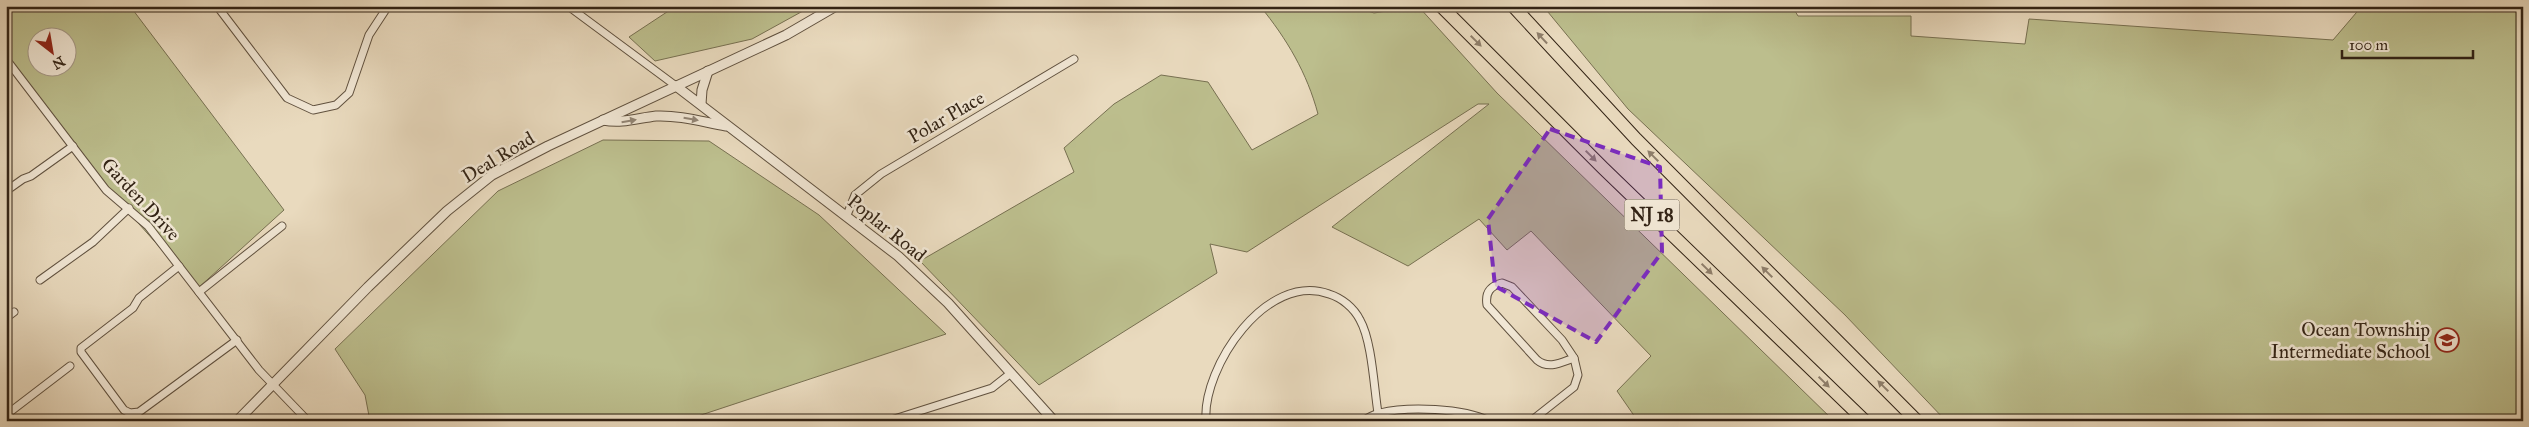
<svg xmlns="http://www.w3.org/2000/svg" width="2529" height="427" viewBox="0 0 2529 427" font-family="'IM FELL Great Primer',serif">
<rect width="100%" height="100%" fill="#e9dabe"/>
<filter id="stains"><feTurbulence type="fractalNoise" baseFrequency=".004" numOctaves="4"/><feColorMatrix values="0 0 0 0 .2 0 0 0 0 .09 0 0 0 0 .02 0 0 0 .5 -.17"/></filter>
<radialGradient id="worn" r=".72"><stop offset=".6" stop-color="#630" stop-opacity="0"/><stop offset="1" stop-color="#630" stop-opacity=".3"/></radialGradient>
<!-- green -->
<g fill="#bcbe8d" stroke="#777051" fill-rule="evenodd">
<path d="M6,6H130L284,210L197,289L90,169L6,58ZM38,38H68V68H38Z"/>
<polygon points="676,6 812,6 752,39 655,61 629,37"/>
<path d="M1260,6H1352L1374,13L1418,6L1497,93L1834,421H1632L1635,417L1617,391L1651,356L1531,231L1507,250L1479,219L1408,266L1332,227L1489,104H1478L1247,252L1210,244L1217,273L1039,385L920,261L1074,172L1064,148L1114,104L1161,75L1208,82L1252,150L1318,114C1307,73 1287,39 1260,6Z"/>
<polygon points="1543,6 1792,6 1798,16 1911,16 1911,36 2025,44 2029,19 2333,40 2362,6 2523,6 2523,421 1946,421 1845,315 1628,109"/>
<polygon points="603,140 709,141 819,215 946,334 683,421 370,421 365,395 335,349 498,191"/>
</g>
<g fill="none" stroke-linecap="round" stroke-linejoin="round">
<!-- minor casing -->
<g stroke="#60513f" stroke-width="9">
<g id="minor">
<polyline points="217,6 287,98 313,110 336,105 349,93 369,35 388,6"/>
<polyline points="568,6 676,86"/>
<polyline points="6,59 106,190 148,226 259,370 308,421"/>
<polyline points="6,191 23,179 31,176 73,146"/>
<polyline points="847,215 855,195 881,174 1074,59"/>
<polyline points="179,266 139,298 133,308 81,348 81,352 124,410 130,413 139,412 237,340"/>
<polyline points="40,280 93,242 129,208"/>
<path d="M1502,283L1512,287L1562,340L1574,358C1562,362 1549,370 1537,360L1487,305C1485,293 1490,286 1502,283Z"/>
<polyline points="199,292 282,226"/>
<polyline points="6,318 14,312"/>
<polyline points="6,415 70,366"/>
<polyline points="888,421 992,388 1011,373"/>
<path d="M1206,421C1202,367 1267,271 1329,294C1342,298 1354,308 1360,320C1372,341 1374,388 1378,413"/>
<path d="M1362,421C1368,418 1374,414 1380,413C1408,406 1463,408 1489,421"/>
<polyline points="1531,421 1574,387 1578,375 1574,358"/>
</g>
</g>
<!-- tertiary casing -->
<g stroke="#60513f" stroke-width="11">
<g id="tertiary">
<polyline points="676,86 898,256 948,303 1054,421"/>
<polyline points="701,104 702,90 708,71"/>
<path d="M603,120C622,124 638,118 656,116C680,115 703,122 726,126"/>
<polyline points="237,421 368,287 447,211 492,175 548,146 786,35 836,6"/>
</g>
</g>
<!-- motorway casing -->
<g stroke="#322315" stroke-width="14">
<g id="motorway">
<polyline points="1441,6 1603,168 1865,421"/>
<polyline points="1513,6 1636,139 1917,421"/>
</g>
</g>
<!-- minor -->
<use href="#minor" stroke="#f1e7d5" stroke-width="7"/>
<!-- tertiary -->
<use href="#tertiary" stroke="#f1e7d5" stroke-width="9"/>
<!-- motorway -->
<use href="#motorway" stroke="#e9dabe" stroke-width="12"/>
</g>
<!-- one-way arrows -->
<defs><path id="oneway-solid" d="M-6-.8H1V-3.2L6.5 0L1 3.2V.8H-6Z" transform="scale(1.25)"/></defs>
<g fill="#8e7e6a">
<use href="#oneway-solid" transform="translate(1542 38) rotate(-133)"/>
<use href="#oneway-solid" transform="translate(1476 41) rotate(45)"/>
<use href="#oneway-solid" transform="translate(1591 156) rotate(45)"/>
<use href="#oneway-solid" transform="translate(1653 156) rotate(-135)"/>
<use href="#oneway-solid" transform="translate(1707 269) rotate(44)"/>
<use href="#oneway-solid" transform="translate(1767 272) rotate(-135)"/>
<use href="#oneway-solid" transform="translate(1824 382) rotate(44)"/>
<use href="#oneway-solid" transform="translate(1883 386) rotate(-135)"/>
</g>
<g fill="#928575">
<use href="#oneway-solid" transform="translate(691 119) rotate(10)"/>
<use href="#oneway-solid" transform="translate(629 121) rotate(-10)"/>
</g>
<!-- marked area -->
<path fill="#7b2cbf" fill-opacity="0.2" stroke="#7b2cbf" stroke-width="4" stroke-dasharray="10 6" stroke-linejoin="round" d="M1550,129L1660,167L1662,252L1596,342L1495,286L1488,219Z"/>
<!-- icons -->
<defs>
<g id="school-ring" transform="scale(1.25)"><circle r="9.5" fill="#f1e7d5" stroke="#8f2418" stroke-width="1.5"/><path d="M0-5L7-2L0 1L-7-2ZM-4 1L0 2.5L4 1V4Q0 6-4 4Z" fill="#8f2418"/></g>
</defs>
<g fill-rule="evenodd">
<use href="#school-ring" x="2447" y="340"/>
</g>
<g text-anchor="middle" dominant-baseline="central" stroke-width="5" stroke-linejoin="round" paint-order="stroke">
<!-- shield labels -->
<rect fill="#f1e7d5" stroke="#6b5e4f" stroke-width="1" x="1624.5" y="199.5" width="55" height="31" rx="4"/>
<g font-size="18" font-weight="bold" fill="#322315">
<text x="1652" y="215">NJ 18</text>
</g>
<!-- street labels -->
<g font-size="19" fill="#322315" stroke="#f1e7d5">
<text transform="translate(946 117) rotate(-30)">Polar Place</text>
<text transform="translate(498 157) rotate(-31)">Deal Road</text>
<text transform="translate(141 199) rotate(47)">Garden Drive</text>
<text transform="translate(887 228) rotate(39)">Poplar Road</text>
</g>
<!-- poi labels -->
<g font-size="19" fill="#322315" stroke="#f1e7d5" text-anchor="end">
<text x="2430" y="329">Ocean Township<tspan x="2430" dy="22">Intermediate School</tspan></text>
</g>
</g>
<!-- margin -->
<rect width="2529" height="427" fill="none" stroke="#e9dabe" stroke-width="25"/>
<rect x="8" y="8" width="2514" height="412" fill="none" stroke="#322315" stroke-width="2.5"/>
<rect x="12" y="12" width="2504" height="402" fill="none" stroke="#322315"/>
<!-- north arrow -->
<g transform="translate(52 52) rotate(149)"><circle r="24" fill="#f1e7d5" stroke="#a59988"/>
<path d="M0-4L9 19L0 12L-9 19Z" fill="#8f2418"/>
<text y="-8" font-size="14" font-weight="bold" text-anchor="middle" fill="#322315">N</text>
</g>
<!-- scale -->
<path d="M2342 50v8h131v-8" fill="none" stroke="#322315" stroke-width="2.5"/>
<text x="2349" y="50" font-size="15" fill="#322315" stroke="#f1e7d5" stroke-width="4" paint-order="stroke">100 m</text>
<rect width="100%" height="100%" filter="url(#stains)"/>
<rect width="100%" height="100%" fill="url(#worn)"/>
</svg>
